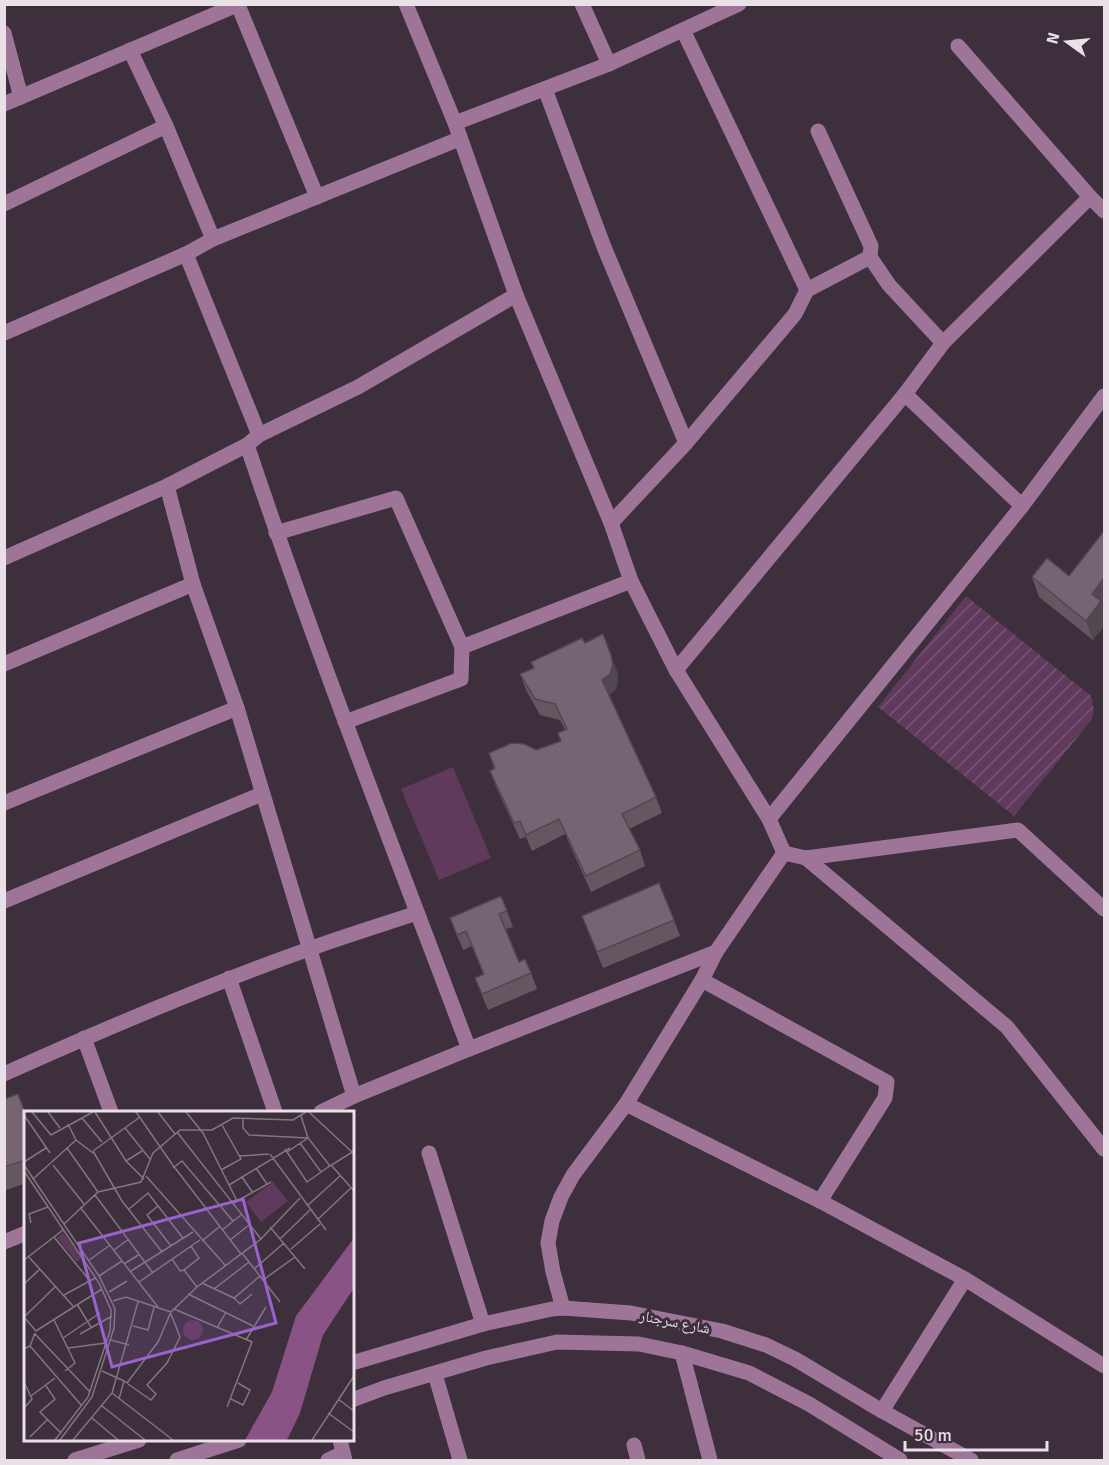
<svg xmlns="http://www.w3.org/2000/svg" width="1109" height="1465" viewBox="0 0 1109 1465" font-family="Signika,'Noto Naskh Arabic',sans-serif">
<defs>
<pattern id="garden-furrows" width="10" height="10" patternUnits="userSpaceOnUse" patternTransform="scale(1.5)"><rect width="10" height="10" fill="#603a5c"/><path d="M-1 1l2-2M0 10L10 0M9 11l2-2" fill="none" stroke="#775673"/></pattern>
</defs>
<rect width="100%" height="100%" fill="#3d2f3b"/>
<!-- garden -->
<polygon fill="url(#garden-furrows)" points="966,596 1091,696 1094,710 1092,719 1014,816 878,707"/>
<!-- pitch -->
<polygon fill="#603a5c" points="453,767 491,858 439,880 401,789"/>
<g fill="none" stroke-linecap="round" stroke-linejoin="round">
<!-- minor -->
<g stroke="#9e7599" stroke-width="15">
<polyline points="406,4 455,123 516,295 611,523 631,581 676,670 769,819 784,853"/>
<polyline points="582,4 609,64"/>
<polyline points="238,5 317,197"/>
<polyline points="4,33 21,97"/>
<polyline points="958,46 1090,197 1104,211"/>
<polyline points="130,50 166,126 213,239"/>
<polyline points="545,89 604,247 686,443"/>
<polyline points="4,104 239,4"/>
<polyline points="455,123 609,64 739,4"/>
<polyline points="4,204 166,126"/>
<polyline points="186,254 259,435"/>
<polyline points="870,257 889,285 943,343"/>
<polyline points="807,290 870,257 871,246 818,131"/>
<polyline points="4,333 186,254 213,239 459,139"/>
<polyline points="905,394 1022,506"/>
<path d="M247,445C315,648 393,848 469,1049"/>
<polyline points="167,486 193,584 237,708 354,1096"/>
<polyline points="611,523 686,443 795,314 807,290 683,30"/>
<polyline points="276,533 396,498 462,647 461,679 345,722"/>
<polyline points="4,558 167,486 247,445 259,435 358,387 516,295"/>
<polyline points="462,647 631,581"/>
<polyline points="4,664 193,584"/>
<polyline points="676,670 905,394 943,343 1090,197"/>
<polyline points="4,803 237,708"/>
<polyline points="769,819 1022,506 1104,396"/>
<polyline points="784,853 806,858 1007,1027 1104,1149"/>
<polyline points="806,858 1018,830 1104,909"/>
<polyline points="4,901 262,794"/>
<polyline points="229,978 275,1112"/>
<polyline points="702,980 887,1082 885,1098 820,1201"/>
<polyline points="84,1038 111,1112"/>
<path d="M4,1074C104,1029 205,986 309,949C344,936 381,925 417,913"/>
<polyline points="626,1104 820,1201 965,1279 1104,1366"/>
<polyline points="321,1112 354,1096 469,1049 716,952"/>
<polyline points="429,1153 483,1324"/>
<polyline points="4,1242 26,1233"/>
<polyline points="563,1308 553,1272 548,1243 552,1221 561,1197 573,1175 626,1104 702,980 716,952 784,853"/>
<polyline points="682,1353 710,1460"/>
<polyline points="352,1363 483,1324 552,1309 563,1308 631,1313 661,1319 722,1331 766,1345 795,1359 882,1411 971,1460"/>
<polyline points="435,1374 460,1460"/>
<polyline points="352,1400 384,1388 486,1358 557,1342 639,1344 682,1353 749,1373 809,1404 900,1460"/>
<polyline points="882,1411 965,1279"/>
<polyline points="340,1440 345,1460"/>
<polyline points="634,1445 638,1460"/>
<polyline points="75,1460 139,1440"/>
<polyline points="177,1460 239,1440"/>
<polyline points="328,1460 343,1453"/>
</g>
</g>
<!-- wall -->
<g fill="#655762">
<polygon points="1032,577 1103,608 1104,611 1104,626 1093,640 1039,597"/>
<polygon points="585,643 617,671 618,680 616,689 609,695 656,797 662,813 629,829 640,850 645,866 591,892 565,834 532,851 526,837 520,839 496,787 490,771 494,769 489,753 536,750 560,741 558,733 565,730 560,720 540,715 526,690 520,674 534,668 531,662"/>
<polygon points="507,911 513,927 506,929 519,962 531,973 537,989 488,1010 475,978 483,974 472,946 463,950 450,918"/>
<polygon points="582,916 674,920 680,936 603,968"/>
<polygon points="4,1099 26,1114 26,1183 4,1191"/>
</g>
<!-- shaded-wall -->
<g fill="#524750">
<polygon points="1104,578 1104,606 1103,608 1104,611 1104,626 1093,640 1086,621 1092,594"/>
<polygon points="611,655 617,671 618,680 616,689 608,695 602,680"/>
</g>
<!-- building -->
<g fill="#756572" stroke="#524750" stroke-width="1.5">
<polygon points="1104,531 1104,578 1092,594 1101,601 1086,621 1032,577 1047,558 1069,576"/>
<polygon points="603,634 611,655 613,665 610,674 602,680 656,797 622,814 640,850 586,876 559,819 526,835 520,821 514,823 490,771 495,768 489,753 512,743 524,744 536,750 561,741 558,733 567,729 555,704 535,699 520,674 534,668 531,662 582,638 585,643"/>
<polygon points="659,883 674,920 597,952 582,916"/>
<polygon points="501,896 507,911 499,914 519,962 525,959 531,973 482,994 475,978 484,974 466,931 457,935 450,918"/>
<polygon points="18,1094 26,1115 26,1160 4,1167 4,1099"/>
</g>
<g text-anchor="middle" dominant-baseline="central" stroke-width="6" stroke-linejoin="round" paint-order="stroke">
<!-- street labels -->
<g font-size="15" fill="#e9e0e8" stroke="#3d2f3b">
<text transform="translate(675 1322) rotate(11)">شارع سرجنار</text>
</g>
</g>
<!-- overview -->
<g transform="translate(24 1111)">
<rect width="330" height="330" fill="#3d2f3b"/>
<path d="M39,122L58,147L53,151L33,127ZM159 219a10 10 0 1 1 20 0a10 10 0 1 1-20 0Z" fill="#603a5c"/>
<path d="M249,71L264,90L237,111L222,91Z" fill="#603a5c"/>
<path d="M330,127V177L299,224L276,302L263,329H221L248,281L272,205Z" fill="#8a5385"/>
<path fill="none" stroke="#827680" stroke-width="1.5" d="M8,1L27,24L69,1M24,1L36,17M71,1L102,50L120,68M112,1L148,53M134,1L151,23M162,1L179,22L213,90M285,1L328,41M0,4L26,42M277,5L284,27L306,55L330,40M58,7L78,31M219,7V17L225,24L284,27M44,13L52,29L69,42M101,17L126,48M153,21L237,128M276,32L297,61M43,37L74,81M261,38L283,71L307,54M69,40L98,90L138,141M69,40L116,6M263,41L284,27M246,43L302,119M216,45L245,43M102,50L118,40M0,51L22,37M148,53L217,143M0,54L75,165L91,198L90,217L68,286L36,329M29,54L60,93M308,55L330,80M149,57L158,50L209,110M232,57L243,73M197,59L217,48L198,14M0,60L75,172L87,199L86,220L64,286L31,329M122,65L201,154M218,66L229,82M9,68L52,29M205,74L266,37M71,84L129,162M208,93L247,71M134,95L123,104L147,135M283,95L316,65M56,96L134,196M105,98L124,82L159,127M293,109L327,77M7,112L5,103L24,96M40,113L74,81L117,71L129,42L156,19H188L209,7L269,9L282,1M246,116L281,158M198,119L217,104M30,126L66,170M256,128L286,99M206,129L225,114M178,130L195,116M267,138L296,113M90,139L105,128M218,142L256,191M4,145L49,195M148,148L156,160L160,159L175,147L167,135M0,149L39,119M64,150L86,134M100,153L116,143M230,158L260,132M160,159L173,176M107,160L169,121M75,165L98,150M239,169L271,146M115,171L176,129M178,172L210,187L236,165M0,173L16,158M190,178L225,151M85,181L103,170M164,183L229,215M40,184L71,167M210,187L216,193L228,183M89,190L102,186L147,201M53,193L67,216M150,198L228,231L203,296M0,206L12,220L78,178M0,206L32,175M30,209L51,252L41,260M109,215L124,219L130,196M193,217L202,201M11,223L66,281M56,223L88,205M39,227L76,202M87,229L105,234M222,229L242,196M6,235L58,295M44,237L82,232M0,238L6,235L11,222M78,260L100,270M0,271L8,288L0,297M104,273L127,289L132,283L123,274L143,252L156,226L147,203M22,275L31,288L16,301L37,322M88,282L149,329M7,285L31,267M95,288L100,270L103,272L134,231L147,201L173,176L237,128L276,87M207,288L219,294L226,279L214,272M314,288L330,300M78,295L121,329M304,302L330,321M68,307L94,329M6,326L23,309M49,329L88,282L114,191M288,329L330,265"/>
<path fill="#9c62cb" fill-opacity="0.15" stroke="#9c62cb" stroke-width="3" d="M219,88L252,212L88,256L55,132Z"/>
<rect width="330" height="330" fill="none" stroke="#e9e0e8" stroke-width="3"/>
</g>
<!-- border -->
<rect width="1109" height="1465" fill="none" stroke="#e9e0e8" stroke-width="12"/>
<!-- north arrow -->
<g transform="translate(1067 42) rotate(285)" stroke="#3d2f3b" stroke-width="4.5" paint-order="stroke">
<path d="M0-4.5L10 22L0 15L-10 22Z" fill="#e9e0e8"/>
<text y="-9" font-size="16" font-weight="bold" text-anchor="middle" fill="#e9e0e8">N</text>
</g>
<!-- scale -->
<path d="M905 1441v9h142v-9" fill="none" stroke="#e9e0e8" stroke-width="3"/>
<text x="914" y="1441" font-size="18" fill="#e9e0e8" stroke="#3d2f3b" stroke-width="4.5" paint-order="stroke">50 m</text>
</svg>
